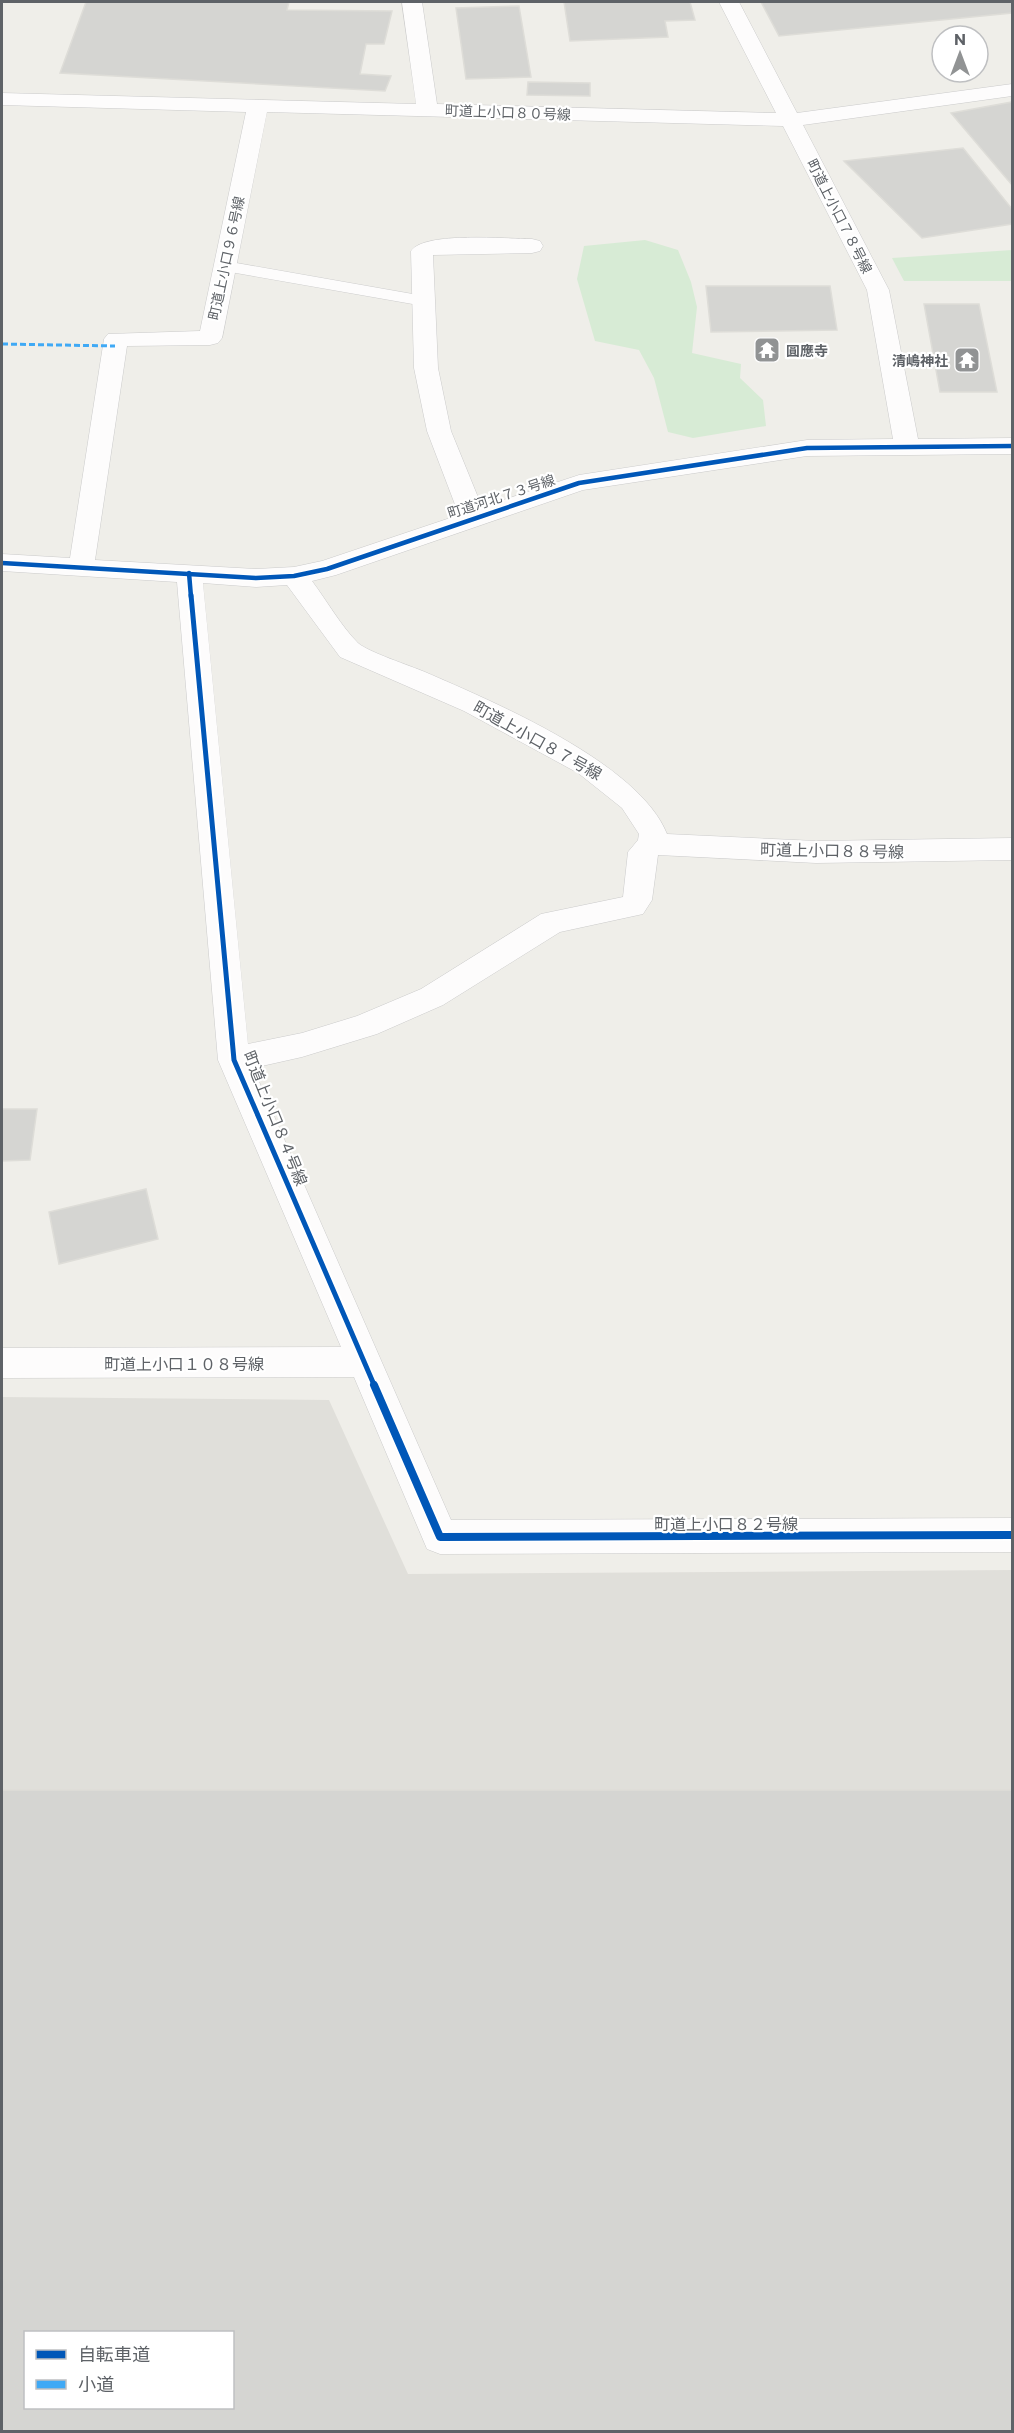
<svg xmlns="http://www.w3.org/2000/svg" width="1014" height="2433" viewBox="0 0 1014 2433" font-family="Commissioner,'Noto Sans JP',sans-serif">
<rect width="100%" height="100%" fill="#efeee9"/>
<!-- industrial -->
<path fill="#e0dfda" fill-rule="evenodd" d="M2,1397L329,1400L408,1574L1012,1570V2431L2,2432ZM26,2332H232V2408H26Z"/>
<!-- green -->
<g fill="#d7ebd5">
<polygon points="645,240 678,250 691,282 697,307 692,353 741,364 740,378 763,400 766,426 693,438 668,432 654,378 639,350 595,341 577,279 584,246"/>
<polygon points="1012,250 1012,281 904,281 892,258"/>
</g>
<!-- building -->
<g fill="#d5d5d2" stroke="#deddd8" stroke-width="1.5" fill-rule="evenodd">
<polygon points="86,2 289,2 287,10 392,11 384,44 366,44 360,74 391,76 385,91 60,73"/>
<polygon points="564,2 690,2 695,20 665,21 668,37 570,41"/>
<polygon points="761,2 1012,2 1012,13 779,36"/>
<polygon points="519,6 531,77 466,79 456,8"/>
<polygon points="528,82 590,83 590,96 527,95"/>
<polygon points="1012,102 1012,185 951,113"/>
<polygon points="963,148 1012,209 1012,224 922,238 844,161"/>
<polygon points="706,286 830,286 837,330 711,332"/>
<polygon points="924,304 979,304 997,392 940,392"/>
<polygon points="2,1109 37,1109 30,1160 2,1161"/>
<polygon points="146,1189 158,1239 59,1264 49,1212"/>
<path d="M2,1790H1012V2432H2ZM26,2332H232V2408H26Z"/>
</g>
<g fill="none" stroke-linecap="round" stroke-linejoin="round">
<!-- service casing -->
<g stroke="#cbcbcb" stroke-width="1">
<polygon id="service" points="225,261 424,296 433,301 424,306 219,270 216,266 219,262"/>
</g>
<!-- minor casing -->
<g stroke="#cbcbcb" stroke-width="1">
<path id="minor" d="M402,2H422L437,104L776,113L719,2H739L797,113L1012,84V96L803,125L889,290L918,439L1012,438V454L807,456L583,490L336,575L312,581C327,601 341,626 358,643C368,652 411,666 425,672C494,702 639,763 667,834L816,841L1012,838V860L816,863L658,855L652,900L643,914L560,932L443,1005L377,1034L302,1057L253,1068L451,1520L1012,1518V1552L440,1554L427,1549L354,1377L2,1378V1348L341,1347L218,1060L177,582L2,571V554L70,558L104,339L108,334L200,331L246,112L2,105V93L416,104ZM267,112L783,126L867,290L893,439L807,440L579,475L482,507L451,431L438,368L433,255L532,253L540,251L543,246L540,241L532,239C508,239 424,231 411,251L414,368L427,431L459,515L322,561L294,567L256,569L95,560L127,346L210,345L218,343L222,338ZM203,583L256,587L287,585L340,657L464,711L578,773L622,808L639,834L638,840L628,852L623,897L541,914L421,989L357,1016L302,1033L248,1044Z"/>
</g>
<!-- service -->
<use href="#service" fill="#fdfcfc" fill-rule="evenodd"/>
<!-- minor -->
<use href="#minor" fill="#fdfcfc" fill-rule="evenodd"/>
<!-- quiet -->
<polyline stroke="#3fa9f5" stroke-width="3" stroke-dasharray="6 3" stroke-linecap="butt" points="2,344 115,346"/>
<!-- cycleway-far2 casing -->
<g stroke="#fff" stroke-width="7">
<g id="cycleway-far2">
<polyline points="2,563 256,578 294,576 327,569 579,483 807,448 1012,446"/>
<polyline points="189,573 191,597"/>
</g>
</g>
<!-- cycleway-far1 casing -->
<g stroke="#fff" stroke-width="9">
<polyline id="cycleway-far1" points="191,595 234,1060 375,1387"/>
</g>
<!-- cycleway casing -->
<g stroke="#fff" stroke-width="11">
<polyline id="cycleway" points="374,1385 440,1537 1012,1535"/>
</g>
<!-- cycleway-far2 -->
<use href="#cycleway-far2" stroke="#0057b8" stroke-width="4.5"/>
<!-- cycleway-far1 -->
<use href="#cycleway-far1" stroke="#0057b8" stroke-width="5"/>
<!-- cycleway -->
<use href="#cycleway" stroke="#0057b8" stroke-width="8"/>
</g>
<!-- icons -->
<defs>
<g id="temple-square" transform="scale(1.35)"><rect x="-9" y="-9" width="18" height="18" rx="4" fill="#919394" stroke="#fff"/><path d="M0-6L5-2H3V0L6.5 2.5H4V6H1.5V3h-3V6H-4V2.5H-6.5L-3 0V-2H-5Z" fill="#fff"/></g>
</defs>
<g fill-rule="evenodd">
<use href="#temple-square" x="767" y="350"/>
<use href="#temple-square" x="967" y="360"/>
</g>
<g text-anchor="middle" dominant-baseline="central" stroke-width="4.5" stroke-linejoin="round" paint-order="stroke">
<!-- far-street labels -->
<g font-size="14" fill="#5e6267" stroke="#fff">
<text transform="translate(508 112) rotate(2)">町道上小口８０号線</text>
<text transform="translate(840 216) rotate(63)">町道上小口７８号線</text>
<text transform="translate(226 258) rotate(-78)">町道上小口９６号線</text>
<text transform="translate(501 496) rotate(-18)">町道河北７３号線</text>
</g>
<!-- far-poi labels -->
<g font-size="14" font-weight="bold" fill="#5e6267" stroke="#fff" text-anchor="start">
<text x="786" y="350">圓應寺</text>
<text x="948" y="360" text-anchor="end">清嶋神社</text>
</g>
<!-- street labels -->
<g font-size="16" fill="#5e6267" stroke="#fff">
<text transform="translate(538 740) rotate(29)">町道上小口８７号線</text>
<text transform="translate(832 850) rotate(1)">町道上小口８８号線</text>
<text transform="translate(276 1118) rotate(68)">町道上小口８４号線</text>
<text x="184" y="1363">町道上小口１０８号線</text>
<text x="726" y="1523">町道上小口８２号線</text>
</g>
</g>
<!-- border -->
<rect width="1014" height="2433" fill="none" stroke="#5e6267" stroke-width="6"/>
<!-- legend -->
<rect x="24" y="2331" width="210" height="78" fill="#ffffff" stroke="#bfc0c2" stroke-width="1.5"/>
<rect x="36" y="2350" width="30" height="9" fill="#0057b8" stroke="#bfc0c2" stroke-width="1.5"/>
<text x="78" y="2361" font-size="18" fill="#5e6267">自転車道</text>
<rect x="36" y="2380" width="30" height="9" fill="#3fa9f5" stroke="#bfc0c2" stroke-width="1.5"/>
<text x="78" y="2391" font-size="18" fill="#5e6267">小道</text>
<!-- north arrow -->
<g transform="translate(960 54)"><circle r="28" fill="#ffffff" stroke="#bfc0c2" stroke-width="1.5"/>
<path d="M0-4.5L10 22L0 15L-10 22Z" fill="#919394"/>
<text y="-9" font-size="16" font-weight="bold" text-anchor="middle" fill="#5e6267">N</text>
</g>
</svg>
